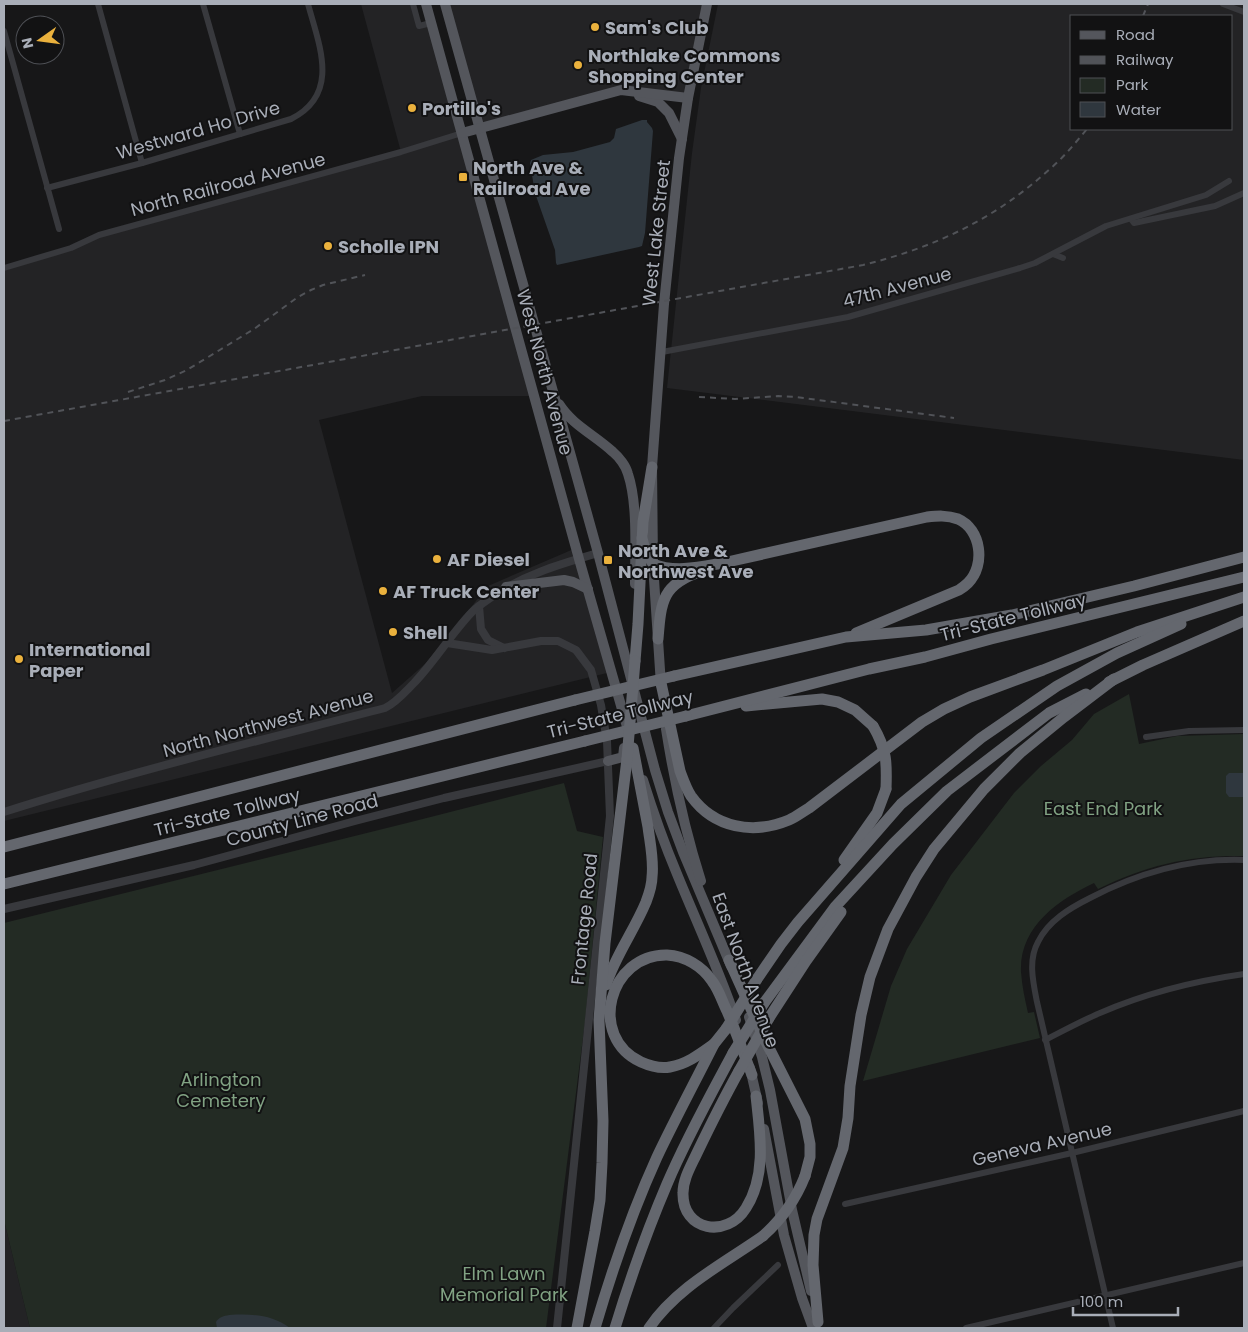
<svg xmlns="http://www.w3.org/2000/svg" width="1248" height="1332" viewBox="0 0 1248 1332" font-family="Poppins,sans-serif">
<rect width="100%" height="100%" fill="#171718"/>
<!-- built -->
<g fill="#232325" fill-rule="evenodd">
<polygon points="361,4 413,4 419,26 431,23 535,396 422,396 319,420 392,693 426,663 488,586 576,548 611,672 4,821 4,268 71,248 99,235 401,152"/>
<polygon points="445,4 707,4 688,98 637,91 479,128"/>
<path d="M718,4H1244V460L667,388L692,153L701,88ZM1072,16H1232V129H1072Z"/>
<polygon points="4,1220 30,1328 4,1328"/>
</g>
<!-- green -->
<g fill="#232b24">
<path d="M1129,694L1139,744L1177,736L1244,734V856C1190,855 1147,865 1098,889L1094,883C1058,900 1019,927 1021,972C1022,986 1025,1000 1028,1013L1034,1012L1040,1038L863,1081L891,986L907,949L951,875L1014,793L1041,766L1072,740L1094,714Z"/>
<polygon points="564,783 577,831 603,837 585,1022 546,1328 30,1328 4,1220 4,1095 5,1094 4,1071 4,923 411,822"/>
</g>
<!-- water -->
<g fill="#2f373e">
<polygon points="642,120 647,120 647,122 652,128 653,131 645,233 642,246 639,247 557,265 556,263 555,250 535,193 530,163 531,160 543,155 573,152 610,142 614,138 616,129"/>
<polygon points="1229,773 1244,773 1244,797 1229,797 1226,793 1226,776"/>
<path d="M229,1315C251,1314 271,1314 290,1328H217L216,1322C219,1317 224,1316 229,1315Z"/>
</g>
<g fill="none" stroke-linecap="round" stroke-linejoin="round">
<!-- minor -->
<g stroke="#38393d" stroke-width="6">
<polyline points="98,4 142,163"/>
<polyline points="203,4 240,134"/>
<polyline points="413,4 419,26 431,23"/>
<polyline points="1223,4 1244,12"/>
<polyline points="4,31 59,229"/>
<path d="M47,188L142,163L291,119C341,94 319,45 308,4"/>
<polyline points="1131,219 1134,223 1215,206 1244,193"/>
<polyline points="1053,254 1063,258"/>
<polyline points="4,268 71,248 99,235 401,152 462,133"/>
<polyline points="662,352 848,317 1020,268 1035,263 1106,226 1206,195 1229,181"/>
<polyline points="1146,737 1189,731 1244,730"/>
<path d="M1045,1040C1063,1031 1081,1021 1100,1013C1146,993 1195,981 1244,974"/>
<polyline points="845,1204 1072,1153 1244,1111"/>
<polyline points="714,1328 733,1308 778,1265"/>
<polyline points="966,1328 1244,1263"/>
<path d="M1113,1328L1037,1002C1033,982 1028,960 1038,942C1048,921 1070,908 1090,898C1138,873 1190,858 1244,860"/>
</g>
<!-- tertiary -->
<g stroke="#38393d" stroke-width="8">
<polyline points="479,606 481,629 488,640 504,648"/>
<polyline points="447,643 492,650 541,641 558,641 576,650 591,670 601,705 607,741 610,816 557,1328"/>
<path d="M4,812C130,772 258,741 385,708C397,702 405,692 414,683C435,661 451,634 472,612C478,606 486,601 493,596C525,574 561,564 598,553"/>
<polyline points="4,909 194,865 355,821 444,798 608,761"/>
</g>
<!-- primary -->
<g stroke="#54565c" stroke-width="10">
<polyline points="426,4 579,559 628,730"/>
<polyline points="445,4 598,553 655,770 668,812 683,852 731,966"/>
<polyline points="639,96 658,102 669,113 682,139"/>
<polyline points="462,133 621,90 688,98"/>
<path d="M559,404C572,425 595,435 613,452C619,457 626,466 628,474C638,504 635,551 635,584"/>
<polyline points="506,587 564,580 573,582 588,589"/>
<polyline points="661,685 653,564 652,467 664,304 679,158 688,98 707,4"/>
<path d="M666,729C674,780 685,831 701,881"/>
<polyline points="608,761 623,757 624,748"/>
<path d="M643,780C653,812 664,843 677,874C697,923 719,970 736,1020"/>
<polyline points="749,1017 762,1057 770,1090 792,1210 811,1291"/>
<polyline points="750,1068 758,1103"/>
<polyline points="764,1129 784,1235 802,1298 813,1328"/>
</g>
<!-- motorway -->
<g stroke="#64676e" stroke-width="11">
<path d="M642,538L645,550L653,564C675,573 700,567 723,563L927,517C937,516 947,515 958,519C981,529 986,565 968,583C966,585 962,588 959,590L856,633"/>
<path d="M658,639C661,601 662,584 702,571"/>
<polyline points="635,661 638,624 643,522 652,467"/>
<polyline points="674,676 846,637 926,630 1012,615 1134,586 1244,557"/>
<polyline points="1109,682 1143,665 1244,621"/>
<path d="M661,683L680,771C683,779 686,788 691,796C714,828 753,835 789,820C796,817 802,812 809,808L922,722L944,709L970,697L1043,670L1137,632L1244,597"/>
<polyline points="746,706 822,699 838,702 855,710 873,726"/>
<polyline points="686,716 869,669 925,657 991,639 1244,577"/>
<polyline points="4,847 575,700"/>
<polyline points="844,860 877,813 886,789"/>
<polyline points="4,884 585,741"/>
<polyline points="729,960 766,1042 805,1119 810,1144 810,1157 805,1176"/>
<polyline points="757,979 781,944 798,922 901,804 981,738 1057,686 1117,653 1181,624"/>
<path d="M606,985C615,956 634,931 646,902C649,894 652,885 652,877C654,860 650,843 648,827C643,801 638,775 633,748"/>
<polyline points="764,1003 835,907 893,844 947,791 1049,713 1086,694"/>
<polyline points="769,1018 806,961 841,912"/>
<path d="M714,1044C700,1054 687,1064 670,1067C660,1069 650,1066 641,1062C587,1037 609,954 667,955C685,956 702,966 712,981C719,990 722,1001 727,1011C736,1032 744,1054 752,1075"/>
<path d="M739,1071C724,1098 710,1126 697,1153C691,1166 683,1179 683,1193C682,1231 727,1239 746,1208C767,1175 760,1133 756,1096"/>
<polyline points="818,1322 813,1265 814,1235 817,1219 843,1148 848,1118 850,1086 861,1015 870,977 888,929 916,877 934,849 984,789 1020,753 1064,717 1114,679"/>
<polyline points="577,1328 595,1231 600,1200 602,1163 603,1121 599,1020 605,943 627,759"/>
<path d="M595,1328C612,1270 632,1212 657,1157C675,1119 695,1082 714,1044L726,1029"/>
<path d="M615,1328C630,1279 647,1231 667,1184C686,1139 710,1096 733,1053"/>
<path d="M649,1328C677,1287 723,1264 763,1236"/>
</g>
<!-- rail -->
<g stroke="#515358" stroke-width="2" stroke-dasharray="6 5" stroke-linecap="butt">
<polyline points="1143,16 1148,4"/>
<polyline points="128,392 165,380 187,370 254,329 298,297 311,290 323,285 365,275"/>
<polyline points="699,397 735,399 778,396 796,397 954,418"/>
<path d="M4,421L863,265C936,247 995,219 1051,168C1065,156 1076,142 1087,129"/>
</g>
<!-- motorway-bridge -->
<g stroke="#64676e" stroke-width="11">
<polyline points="575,700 674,676"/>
<path d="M873,726C887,750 887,763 886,789"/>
<polyline points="585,741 686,716"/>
<polyline points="627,759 635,661"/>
<polyline points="726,1029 757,979"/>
<polyline points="733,1053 764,1003"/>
<polyline points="739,1071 769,1018"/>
<path d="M763,1236C782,1219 796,1199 805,1176"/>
</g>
</g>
<!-- markers -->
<g fill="#eab13d" stroke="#121213" stroke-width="2">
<circle cx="595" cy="27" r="5"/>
<circle cx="578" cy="65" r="5"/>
<circle cx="412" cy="108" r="5"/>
<rect x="458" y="172" width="10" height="10" rx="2.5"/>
<circle cx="328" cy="246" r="5"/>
<circle cx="437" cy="559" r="5"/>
<rect x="603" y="555" width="10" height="10" rx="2.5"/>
<circle cx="383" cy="591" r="5"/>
<circle cx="393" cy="632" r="5"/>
<circle cx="19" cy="659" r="5"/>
</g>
<g text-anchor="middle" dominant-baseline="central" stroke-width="4" stroke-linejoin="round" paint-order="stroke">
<!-- poi labels -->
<g font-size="18" font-weight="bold" fill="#a9aeb8" stroke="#121213" text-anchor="start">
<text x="605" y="27">Sam's Club</text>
<text x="588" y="55">Northlake Commons<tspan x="588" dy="21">Shopping Center</tspan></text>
<text x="422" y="108">Portillo's</text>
<text x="473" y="167">North Ave &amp;<tspan x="473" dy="21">Railroad Ave</tspan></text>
<text x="338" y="246">Scholle IPN</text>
<text x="618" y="550">North Ave &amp;<tspan x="618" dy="21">Northwest Ave</tspan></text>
<text x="447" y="559">AF Diesel</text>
<text x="393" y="591">AF Truck Center</text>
<text x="403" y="632">Shell</text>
<text x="29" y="649">International<tspan x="29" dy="21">Paper</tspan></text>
</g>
<!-- street labels -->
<g font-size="18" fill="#a9aeb8" stroke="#121213">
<text transform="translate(198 130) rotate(-16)">Westward Ho Drive</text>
<text transform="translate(228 184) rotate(-15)">North Railroad Avenue</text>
<text transform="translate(656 233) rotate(-84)">West Lake Street</text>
<text transform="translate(897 287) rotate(-15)">47th Avenue</text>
<text transform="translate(545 372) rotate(75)">West North Avenue</text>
<text transform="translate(1013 617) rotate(-14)">Tri-State Tollway</text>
<text transform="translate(620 714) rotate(-14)">Tri-State Tollway</text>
<text transform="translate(268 723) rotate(-15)">North Northwest Avenue</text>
<text transform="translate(227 812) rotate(-14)">Tri-State Tollway</text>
<text transform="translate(302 820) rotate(-15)">County Line Road</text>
<text transform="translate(584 919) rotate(-84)">Frontage Road</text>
<text transform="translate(746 970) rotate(70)">East North Avenue</text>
<text transform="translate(1042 1144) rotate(-13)">Geneva Avenue</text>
</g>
<!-- park labels -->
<g font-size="18" fill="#81a283" stroke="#121213">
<text x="1103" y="808">East End Park</text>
<text x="221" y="1079">Arlington<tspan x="221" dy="21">Cemetery</tspan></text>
<text x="504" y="1273">Elm Lawn<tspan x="504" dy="21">Memorial Park</tspan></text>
</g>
</g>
<!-- border -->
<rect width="1248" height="1332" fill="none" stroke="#a9aeb8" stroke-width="10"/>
<!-- legend -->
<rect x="1070" y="15" width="162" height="115" fill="#121213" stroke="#4e5055"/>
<rect x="1080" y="31" width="25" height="8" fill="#54565c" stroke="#4e5055"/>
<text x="1116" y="40" font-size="15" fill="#a9aeb8">Road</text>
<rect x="1080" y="56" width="25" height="8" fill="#515358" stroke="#4e5055"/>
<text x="1116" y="65" font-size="15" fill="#a9aeb8">Railway</text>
<rect x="1080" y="78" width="25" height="15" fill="#232b24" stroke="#4e5055"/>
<text x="1116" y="90" font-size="15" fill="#a9aeb8">Park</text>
<rect x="1080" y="102" width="25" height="15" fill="#2f373e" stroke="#4e5055"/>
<text x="1116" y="115" font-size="15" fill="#a9aeb8">Water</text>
<!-- north arrow -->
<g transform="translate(40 40) rotate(256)"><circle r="24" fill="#121213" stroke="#4e5055"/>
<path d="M0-4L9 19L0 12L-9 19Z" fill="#eab13d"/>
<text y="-8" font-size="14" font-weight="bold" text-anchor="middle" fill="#a9aeb8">N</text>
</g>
<!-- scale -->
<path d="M1073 1307v8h105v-8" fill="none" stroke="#a9aeb8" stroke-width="2.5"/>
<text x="1080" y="1307" font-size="15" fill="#a9aeb8" stroke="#121213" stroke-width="4" paint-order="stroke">100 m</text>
</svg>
